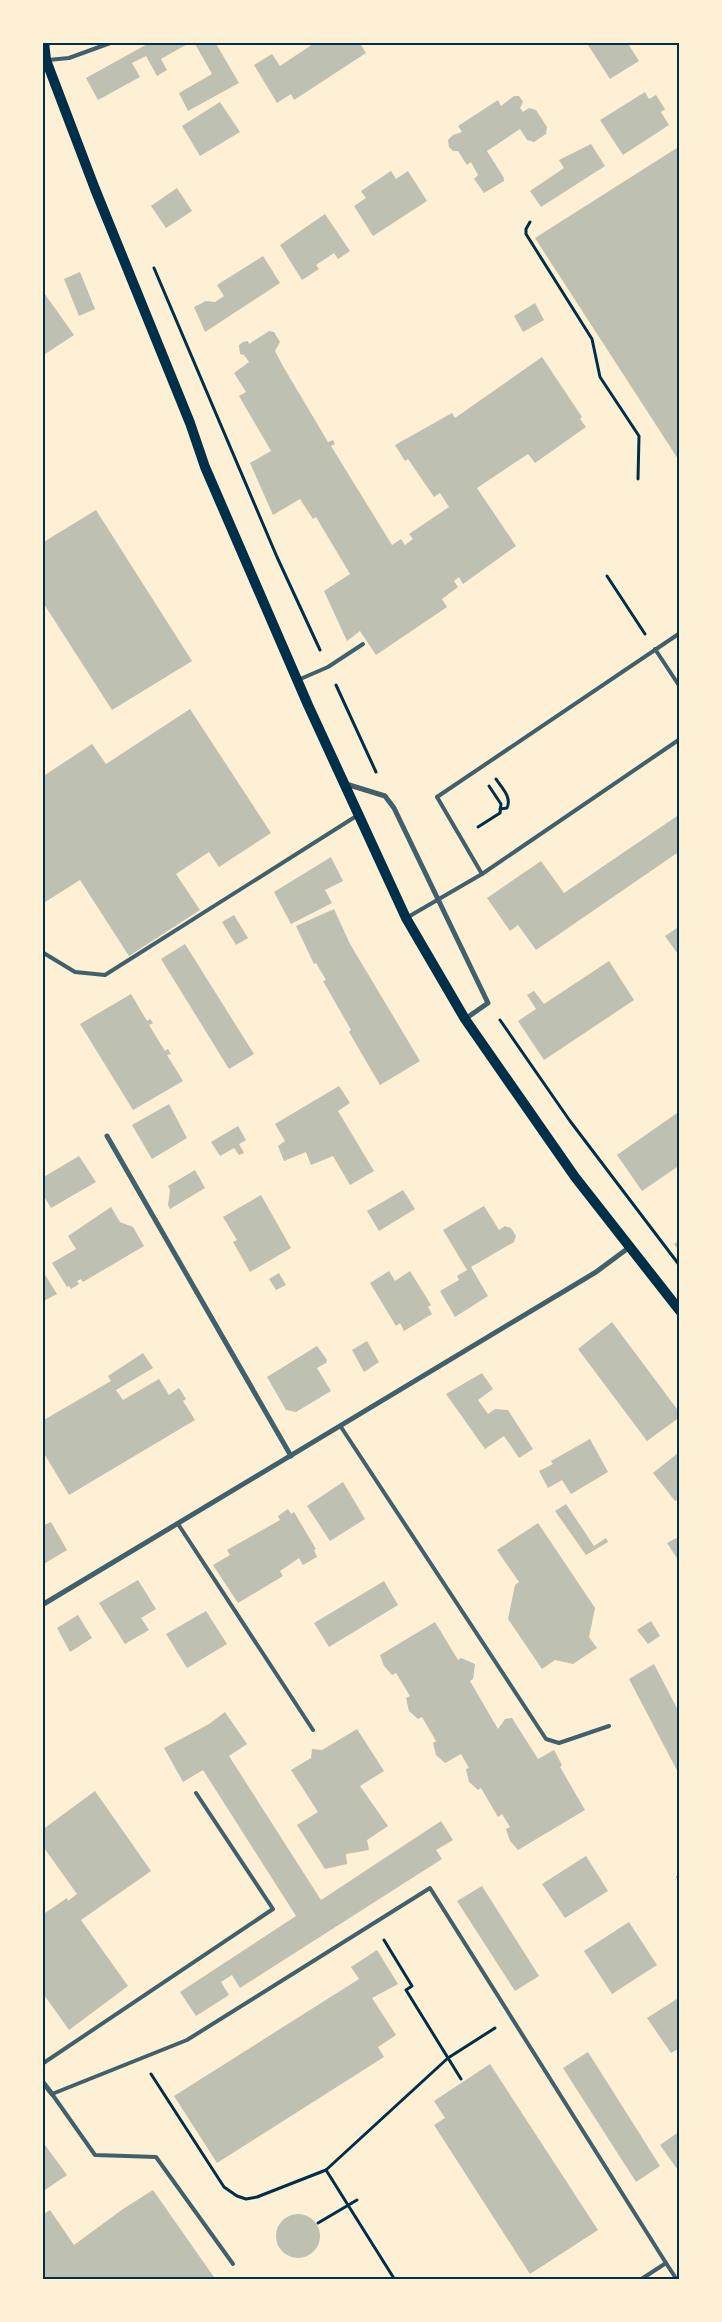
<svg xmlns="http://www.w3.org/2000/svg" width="722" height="2322" viewBox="0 0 722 2322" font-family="Karla,sans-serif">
<rect width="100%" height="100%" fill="#fdf0d5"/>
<!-- building -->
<g fill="#bec0b2">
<polygon points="151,42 191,42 161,59 167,70 157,76 146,56 132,63 140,77 98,100 86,78"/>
<polygon points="194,42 215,42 239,83 188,111 179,93 212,74"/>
<polygon points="316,42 359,42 366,53 294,100 291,94 277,103 254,65 272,54 280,66"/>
<polygon points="586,42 627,42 639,61 610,79"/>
<polygon points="645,92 649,99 656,95 665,109 661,112 669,125 623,155 600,120"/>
<polygon points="514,96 519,96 523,102 520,108 523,112 529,108 536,110 547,127 546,134 534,142 527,140 520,129 487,151 504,178 504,181 484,193 474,179 478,175 471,162 467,165 458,151 453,151 449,147 448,140 453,135 462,132 458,126 498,100 501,106"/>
<polygon points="220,102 240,132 200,156 182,126"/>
<polygon points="591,144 605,166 541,207 530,191 564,168 559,160"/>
<polygon points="680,146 680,462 535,238"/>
<polygon points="391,171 396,179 408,171 427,201 373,236 354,206 366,198 361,191"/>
<polygon points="177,188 192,211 166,228 151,206"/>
<polygon points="325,214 350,251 338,259 334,253 316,265 319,269 302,280 280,245"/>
<polygon points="263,256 280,283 205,332 194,307 206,301 215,302 224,296 217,285"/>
<polygon points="80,272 95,309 79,316 64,279"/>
<polygon points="42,290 74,335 42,356"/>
<polygon points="535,303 544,320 523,332 514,316"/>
<polygon points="269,331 274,332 280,342 275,351 284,368 328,442 333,440 335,444 331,446 392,545 401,539 405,545 413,539 409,534 449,507 440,493 434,497 408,459 405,461 395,445 452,413 455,418 542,357 582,417 580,419 586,427 535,463 528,454 477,488 516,546 463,584 459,577 454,581 458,587 442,599 447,607 376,655 360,631 347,641 324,591 350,574 316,517 313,519 300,499 273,515 250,463 271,451 239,396 246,392 234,373 249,362 244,355 240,354 239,345 243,342 248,341 249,344"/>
<polygon points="96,510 192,661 112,710 42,601 42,543"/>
<polygon points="190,709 271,833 219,867 209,852 176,874 200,910 129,956 80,880 42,904 42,777 92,744 106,764"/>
<polygon points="680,814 680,851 536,950 518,925 510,931 487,898 541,861 564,893"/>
<polygon points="331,857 343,881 325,890 332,903 291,924 274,892"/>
<polygon points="334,909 350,944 420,1061 380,1085 349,1032 351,1030 323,981 326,980 316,963 314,964 296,926"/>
<polygon points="234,915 248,938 236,945 222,922"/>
<polygon points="680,926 680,957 665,936"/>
<polygon points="185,944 254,1054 229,1069 161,959"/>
<polygon points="609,961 634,1000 544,1060 518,1021 536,1009 527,995 534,991 544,1004"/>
<polygon points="131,994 147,1021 150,1019 153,1023 149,1025 165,1051 168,1049 171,1054 167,1055 183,1081 133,1110 80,1024"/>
<polygon points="339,1086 350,1103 338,1111 374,1171 350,1185 333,1156 311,1165 306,1152 284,1161 278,1146 285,1141 275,1124"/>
<polygon points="169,1104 187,1138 152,1159 132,1125"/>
<polygon points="680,1111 680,1165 642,1191 617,1155"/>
<polygon points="238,1126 246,1140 239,1144 244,1153 239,1155 234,1148 220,1156 211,1142"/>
<polygon points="79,1156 96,1182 51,1208 42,1193 42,1178"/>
<polygon points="195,1170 205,1188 170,1209 168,1205 170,1190 168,1186"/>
<polygon points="403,1190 415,1209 379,1231 367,1211"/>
<polygon points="261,1195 291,1248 250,1272 233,1242 237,1240 223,1217"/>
<polygon points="484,1206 499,1230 505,1226 511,1228 516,1236 514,1242 471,1267 488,1296 455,1317 440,1291 459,1280 457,1276 467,1270 443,1230"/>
<polygon points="111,1207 120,1222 133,1227 144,1246 83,1282 81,1279 77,1281 79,1284 71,1289 69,1286 67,1287 52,1263 76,1249 68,1236"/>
<polygon points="680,1240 680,1252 674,1244"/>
<polygon points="42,1270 57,1294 42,1302"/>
<polygon points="389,1271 395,1281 410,1271 431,1305 428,1307 432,1314 404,1331 400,1323 396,1326 370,1283"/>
<polygon points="279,1273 286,1285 276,1290 269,1279"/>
<polygon points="612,1322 680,1413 680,1417 647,1441 578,1349"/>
<polygon points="367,1341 379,1362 364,1372 352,1350"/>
<polygon points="317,1346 327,1360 326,1363 317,1368 331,1391 296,1412 286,1410 267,1377"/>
<polygon points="143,1353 153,1368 116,1390 123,1400 159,1379 169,1395 179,1388 186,1399 183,1401 195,1420 69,1495 42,1450 42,1421 111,1381 108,1376"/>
<polygon points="482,1373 493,1389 478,1400 488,1414 495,1409 508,1410 533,1449 519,1458 504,1436 485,1449 446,1394"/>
<polygon points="590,1439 608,1472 571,1494 562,1480 548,1488 539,1471 553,1464 551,1461"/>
<polygon points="678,1453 680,1498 675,1501 653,1473"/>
<polygon points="343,1482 365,1519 330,1541 307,1506"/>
<polygon points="566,1504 594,1546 606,1538 608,1542 586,1555 555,1511"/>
<polygon points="288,1509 291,1514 294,1512 316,1549 314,1550 317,1557 303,1565 299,1558 280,1571 283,1576 238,1603 213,1565 230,1555 227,1550 280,1520 278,1516"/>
<polygon points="51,1522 67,1550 42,1565 42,1526"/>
<polygon points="538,1523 595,1608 589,1637 597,1648 573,1664 555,1660 542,1669 508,1619 515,1585 519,1582 497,1550"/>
<polygon points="680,1536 680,1563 667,1543"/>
<polygon points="138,1580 156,1609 141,1618 149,1630 125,1644 99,1603"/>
<polygon points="384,1581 398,1605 329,1647 314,1623"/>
<polygon points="206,1611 227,1644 187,1668 166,1634"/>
<polygon points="78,1615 92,1638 70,1652 57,1628"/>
<polygon points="651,1621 660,1636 648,1644 637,1630"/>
<polygon points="435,1622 458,1660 461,1658 475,1664 473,1679 470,1681 498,1729 505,1719 512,1718 538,1759 554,1750 562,1765 560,1767 585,1810 518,1850 510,1841 506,1829 510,1827 502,1814 498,1817 481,1788 478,1790 469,1782 466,1769 469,1768 461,1754 445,1763 436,1755 433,1743 436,1741 422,1717 418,1719 409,1711 406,1698 410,1696 396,1673 392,1675 384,1666 380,1655"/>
<polygon points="654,1664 680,1714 680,1776 629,1679"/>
<polygon points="225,1712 247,1744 229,1756 321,1900 441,1821 453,1840 436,1850 442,1859 240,1988 232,1975 221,1982 229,1995 196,2016 180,1992 296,1916 203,1770 183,1782 164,1748 209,1724"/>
<polygon points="357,1729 384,1771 360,1786 388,1826 367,1840 369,1850 346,1854 347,1864 325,1869 297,1825 318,1812 291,1770 311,1758 312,1749 322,1750"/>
<polygon points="95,1791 151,1871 81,1920 128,1986 69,2030 42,1992 42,1915 67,1898 68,1901 77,1894 42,1845 42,1830"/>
<polygon points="586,1856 608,1891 565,1918 542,1884"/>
<polygon points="482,1886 539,1976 515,1991 457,1901"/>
<polygon points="629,1922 657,1965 612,1994 584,1951"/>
<polygon points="377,1950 398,1984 372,1998 396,2035 378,2047 384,2057 217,2163 174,2096 359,1979 351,1967"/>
<polygon points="680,1997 680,2048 671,2053 647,2018"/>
<polygon points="588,2052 660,2166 636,2182 563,2068"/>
<polygon points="490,2064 598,2230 530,2274 434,2125 445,2118 434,2101"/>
<polygon points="680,2131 680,2173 660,2145"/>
<polygon points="45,2145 67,2175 42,2192 42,2147"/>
<polygon points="153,2190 216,2280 45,2280 42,2275 42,2215 50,2210 74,2245 123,2209"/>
<circle cx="298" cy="2236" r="22"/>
</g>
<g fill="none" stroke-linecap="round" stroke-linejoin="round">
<!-- path -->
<g stroke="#003049" stroke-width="3">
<polyline points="530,222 526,229 526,234 592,339 600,377 639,436 638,479"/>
<polyline points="154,268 277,557 320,650"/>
<polyline points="607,576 645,634"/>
<polyline points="336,685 376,772"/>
<path d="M496,779C502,788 512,797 507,808L500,809"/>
<polyline points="478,827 500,813 501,804 489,786"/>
<polyline points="500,1020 570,1121 680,1266"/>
<polyline points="384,1940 412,1986 406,1990 461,2079"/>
<polyline points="151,2074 224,2187 237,2196 246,2199 257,2197 326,2170 448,2058 495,2028"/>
<polyline points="326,2170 395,2280"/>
<polyline points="318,2223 357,2200"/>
</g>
<!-- service -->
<g stroke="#3f606c" stroke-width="4">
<polyline points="48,60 69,58 113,42"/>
<polyline points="655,649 680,687"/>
<polyline points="298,680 328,667 363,644"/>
<polyline points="482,874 437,797 680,633"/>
<polyline points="408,917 482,874 680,739"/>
<polyline points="42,952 75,972 105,975 358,815"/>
<polyline points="341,1427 546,1739 559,1743 609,1726"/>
<polyline points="178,1524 313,1730"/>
<polyline points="42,2064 273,1909 196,1793"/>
<polyline points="666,2263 677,2280"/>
<polyline points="233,2264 156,2157 95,2155 52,2094 187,2040 430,1888 666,2263 640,2280"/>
</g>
<!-- minor -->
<g stroke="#3f606c" stroke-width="5">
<polyline points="346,784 385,796 394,808 488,1003 465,1019"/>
<polyline points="107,1136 291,1456"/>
<polyline points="42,1605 596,1272 631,1246"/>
<polyline points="679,1877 680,1878"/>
<polyline points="42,2081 52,2094"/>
</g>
<!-- secondary -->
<polyline stroke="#003049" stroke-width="10" points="44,42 46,60 95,189 190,423 205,467 308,705 406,918 465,1019 575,1177 680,1311"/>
</g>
<!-- border -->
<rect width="722" height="2322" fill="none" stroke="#fdf0d5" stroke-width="88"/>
<rect x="44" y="44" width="634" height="2234" fill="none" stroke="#003049" stroke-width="2"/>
</svg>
